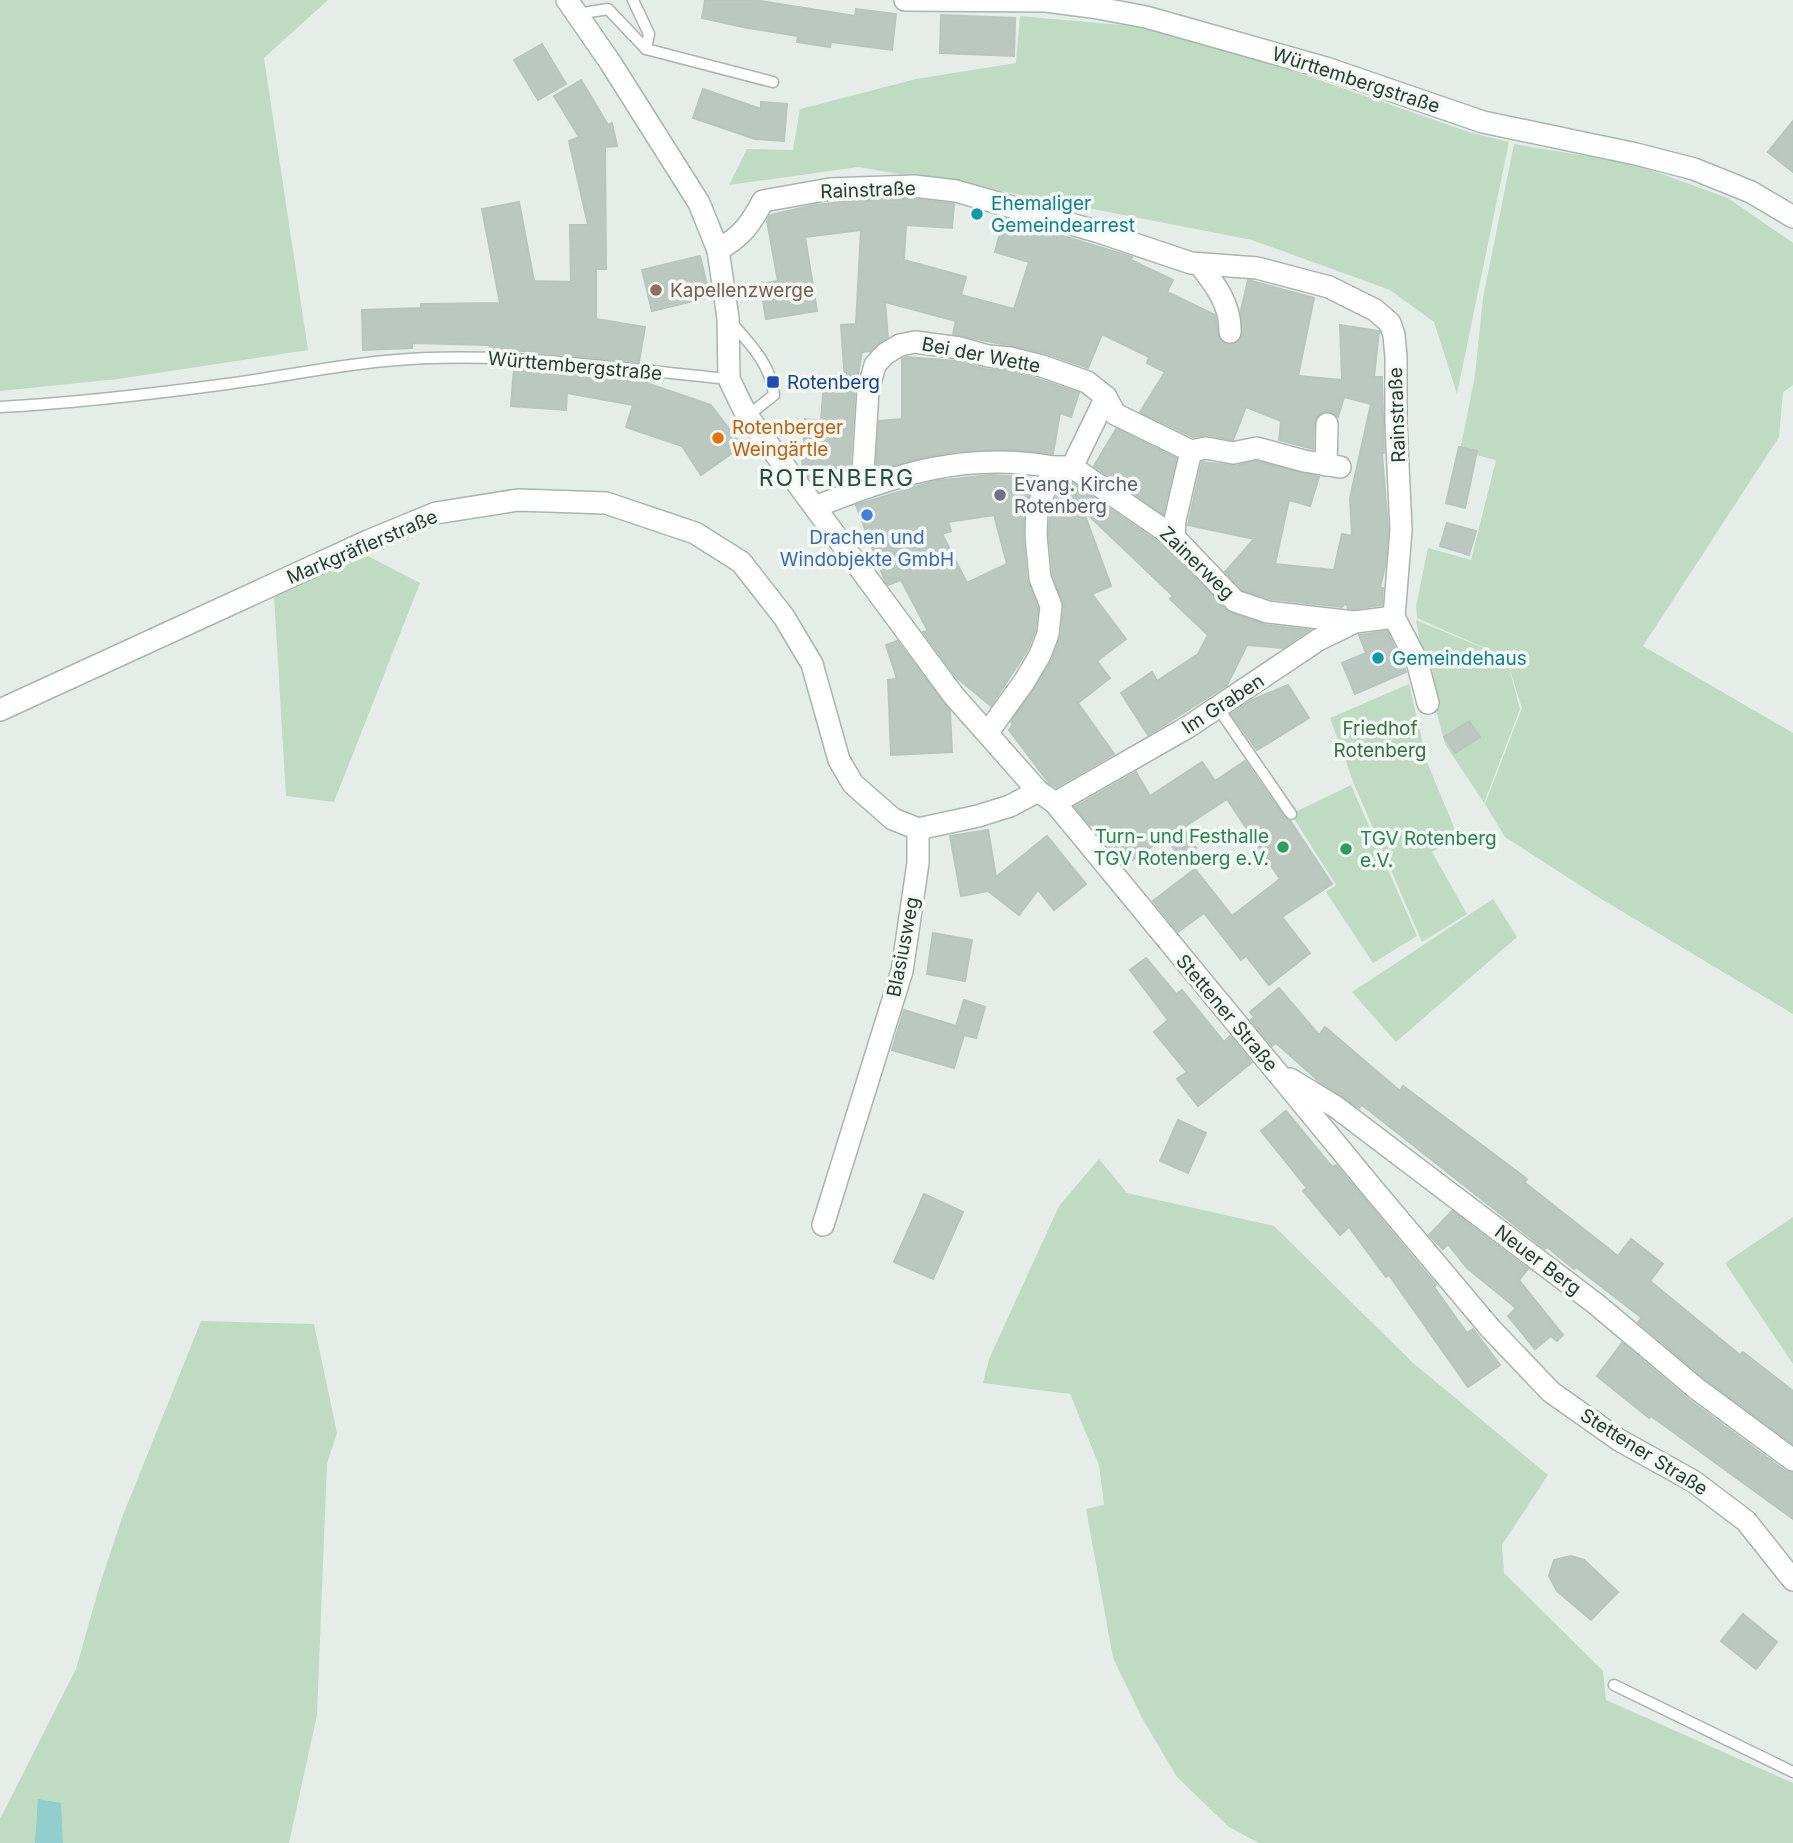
<svg xmlns="http://www.w3.org/2000/svg" width="1793" height="1843" viewBox="0 0 1793 1843" font-family="Inter,sans-serif">
<rect width="100%" height="100%" fill="#e5ede8"/>
<!-- green -->
<g fill="#bfdcc2">
<polygon points="0,0 328,0 264,58 308,350 118,379 0,391"/>
<polygon points="1020,16 1144,27 1253,57 1469,132 1509,142 1457,394 1434,322 1390,290 1252,240 1011,193 858,167 729,185 747,149 793,150 800,109 916,79 1016,63"/>
<polygon points="1514,144 1634,164 1728,198 1793,243 1793,385 1783,392 1779,437 1643,646 1793,733 1793,1014 1598,897 1505,837 1485,804 1522,708 1508,664 1520,709 1484,803 1445,744 1423,661 1416,620 1505,657 1417,618 1416,606 1428,548 1471,560 1496,460 1460,451 1475,375 1483,298"/>
<polygon points="368,556 420,583 334,802 286,796 274,596"/>
<polygon points="1409,684 1427,762 1458,837 1432,852 1467,914 1422,942 1354,784 1330,718"/>
<polygon points="1351,785 1417,936 1373,963 1326,892 1336,885 1291,814"/>
<polygon points="1493,899 1517,937 1396,1042 1352,992"/>
<polygon points="1099,1159 1127,1193 1274,1226 1412,1362 1548,1475 1502,1545 1504,1573 1603,1671 1606,1700 1793,1783 1793,1843 1259,1843 1229,1827 1177,1777 1142,1718 1113,1658 1086,1509 1104,1505 1099,1465 1070,1394 983,1383 989,1359 1059,1206"/>
<polygon points="1793,1217 1793,1364 1725,1263"/>
<polygon points="201,1321 314,1324 337,1433 327,1463 317,1715 289,1843 0,1843 0,1819 76,1669 100,1584 123,1515"/>
</g>
<!-- water -->
<polygon fill="#91cecd" points="38,1799 61,1803 63,1843 35,1843"/>
<!-- building -->
<g fill="#bac8c0" stroke="#b7c6bd" stroke-width="2" fill-rule="evenodd">
<polygon points="705,0 754,0 855,16 856,9 896,14 892,50 831,42 830,47 797,42 798,36 748,28 702,18"/>
<polygon points="941,15 1015,18 1014,56 940,53"/>
<polygon points="542,44 566,84 538,100 514,60"/>
<polygon points="581,80 608,125 612,123 617,146 605,147 606,269 596,269 596,319 645,327 639,362 489,348 489,345 412,343 412,348 363,350 362,310 421,308 421,304 500,303 482,209 519,202 534,281 571,282 570,225 588,225 569,141 579,137 554,96"/>
<polygon points="703,89 761,109 761,102 787,104 784,141 755,139 693,118"/>
<polygon points="1793,121 1793,172 1768,152"/>
<polygon points="913,199 954,204 952,228 906,225 904,260 966,277 961,295 1014,309 1029,262 995,252 1004,218 1132,257 1131,260 1173,280 1167,292 1215,315 1219,338 1225,344 1236,343 1242,337 1241,310 1248,280 1314,298 1298,376 1342,380 1340,325 1379,331 1374,377 1382,377 1384,453 1382,453 1388,530 1385,566 1380,588 1383,588 1382,605 1354,609 1348,608 1346,603 1342,607 1271,599 1242,590 1225,572 1254,539 1188,525 1202,462 1235,466 1257,461 1319,477 1310,506 1289,500 1275,564 1334,570 1342,534 1352,536 1350,498 1371,404 1344,397 1338,417 1328,411 1320,413 1314,423 1313,449 1279,440 1281,421 1246,407 1233,440 1208,435 1193,437 1140,412 1165,372 1147,363 1149,357 1102,334 1088,368 1045,353 953,334 956,321 885,302 888,337 870,351 862,352 855,390 849,480 809,478 802,468 805,419 821,421 824,380 845,382 841,325 856,324 861,230 805,237 817,311 766,319 760,284 778,281 767,221 770,215 814,205 842,202"/>
<polygon points="700,256 710,297 652,311 642,270"/>
<polygon points="906,357 957,361 985,369 1008,371 1038,379 1079,393 1071,417 1060,413 1053,454 1022,450 960,451 929,456 876,470 879,421 902,419 902,359"/>
<polygon points="514,367 636,377 635,379 711,405 742,446 701,475 682,446 626,427 633,405 567,393 566,410 511,406"/>
<polygon points="1116,429 1176,458 1163,514 1094,466"/>
<polygon points="1459,447 1477,451 1465,508 1446,503"/>
<path d="M991,475L1035,478L1025,505L1023,535L1027,580L1038,608L1035,631L1028,649L991,706L957,678L923,632L928,631L901,580L888,585L885,581L856,505L935,481ZM994,515L1007,564L967,583L942,534L951,531L948,522Z"/>
<polygon points="1063,480 1068,480 1165,547 1230,613 1266,625 1309,630 1283,648 1247,645 1227,685 1148,735 1121,693 1152,672 1157,681 1198,654 1208,635 1170,599 1173,596 1083,510 1111,586 1092,594 1126,639 1097,661 1110,678 1078,703 1114,754 1056,787 1049,783 1009,730 1013,724 1011,722 1051,662 1061,636 1064,607 1053,575 1049,535 1050,512"/>
<polygon points="1447,523 1476,531 1469,555 1440,546"/>
<polygon points="1387,631 1406,672 1355,694 1342,663 1366,653 1359,635"/>
<polygon points="897,641 950,711 952,752 891,755 888,680 897,679 886,645"/>
<polygon points="1288,685 1309,718 1257,750 1231,714 1252,700"/>
<polygon points="1469,721 1480,737 1455,753 1444,737"/>
<polygon points="1245,761 1285,818 1291,822 1332,884 1282,917 1310,953 1269,985 1246,956 1241,960 1204,913 1178,932 1153,901 1195,869 1232,916 1280,879 1227,799 1183,828 1196,848 1180,858 1166,837 1124,866 1092,824 1090,825 1075,807 1136,772 1150,796 1202,762 1215,781"/>
<polygon points="988,830 996,877 1047,836 1086,884 1054,910 1038,890 1019,915 988,891 961,896 950,836"/>
<polygon points="933,933 972,940 965,981 927,974"/>
<polygon points="1146,958 1176,994 1182,990 1224,1042 1230,1036 1252,1062 1198,1106 1177,1079 1187,1072 1154,1032 1168,1020 1130,970"/>
<polygon points="1279,988 1319,1035 1325,1027 1400,1091 1403,1086 1527,1179 1524,1182 1618,1256 1631,1239 1663,1264 1650,1281 1740,1355 1743,1352 1793,1391 1793,1444 1705,1379 1638,1322 1642,1318 1576,1267 1574,1269 1547,1247 1545,1249 1362,1105 1359,1108 1321,1083 1276,1043 1272,1046 1251,1020 1254,1017 1250,1012"/>
<polygon points="964,1000 985,1007 976,1038 964,1035 954,1068 892,1050 904,1010 956,1026"/>
<polygon points="1286,1111 1332,1167 1336,1165 1436,1285 1434,1287 1467,1333 1473,1329 1500,1365 1468,1387 1389,1275 1386,1277 1349,1227 1340,1235 1303,1191 1307,1188 1261,1131"/>
<polygon points="1178,1120 1206,1133 1188,1173 1160,1161"/>
<polygon points="924,1194 963,1212 933,1279 894,1262"/>
<polygon points="1452,1211 1528,1269 1519,1280 1563,1335 1557,1341 1551,1336 1535,1349 1508,1316 1516,1308 1467,1268 1448,1244 1443,1249 1429,1235"/>
<polygon points="1622,1343 1689,1400 1785,1471 1793,1473 1793,1519 1651,1416 1649,1418 1597,1376"/>
<polygon points="1571,1556 1584,1560 1618,1592 1591,1620 1557,1591 1549,1576 1554,1560"/>
<polygon points="1743,1614 1777,1642 1756,1669 1721,1641"/>
</g>
<g fill="none" stroke-linecap="round" stroke-linejoin="round">
<!-- lane casing -->
<g stroke="#a8b5ae" stroke-width="13">
<g id="lane">
<polyline points="633,0 649,34 646,49"/>
<polyline points="577,14 608,9 646,49 773,82"/>
<path d="M730,321C749,343 771,364 774,395L755,410L746,414"/>
<path d="M0,407C76,403 152,394 227,384C280,377 332,366 385,361C500,350 615,368 729,379"/>
<polyline points="1218,708 1291,814"/>
<polyline points="1614,1685 1793,1772"/>
</g>
</g>
<!-- street casing -->
<g stroke="#a8b5ae" stroke-width="24">
<g id="street">
<path d="M718,250C742,236 750,225 763,201L830,189L914,186L956,191L1099,232L1191,263L1257,268L1329,287L1375,310L1390,323L1394,335L1396,357V423L1401,530L1394,617L1417,661L1428,703"/>
<path d="M1199,264C1215,284 1231,305 1230,332"/>
<polyline points="1326,465 1327,424"/>
<polyline points="1054,467 1072,467 1174,537 1235,601 1268,612 1354,622"/>
<polyline points="1072,467 1106,397"/>
<polyline points="862,488 868,391 875,365 885,354 900,345 915,342 960,348 988,356 1010,358 1042,366 1087,382 1106,397 1115,414 1191,451 1206,448 1233,453 1257,448 1304,461 1340,467"/>
<path d="M815,507C898,474 965,451 1054,467L1037,509L1036,535L1040,578L1051,606L1048,634L1040,655L1024,682L988,732"/>
<polyline points="1174,537 1175,520 1191,451"/>
<polyline points="1038,791 1055,803 1373,1189 1490,1328 1551,1392 1619,1440 1693,1481 1746,1521 1793,1580"/>
<polyline points="1055,803 1188,727 1318,640 1355,622 1394,617"/>
<polyline points="1290,1079 1336,1107 1596,1304 1697,1389 1793,1460"/>
<polyline points="823,1225 902,971 918,863 918,829"/>
</g>
</g>
<!-- secondary casing -->
<g stroke="#a4b8ad" stroke-width="24">
<g id="secondary">
<polyline points="905,0 1046,1 1092,7 1146,17 1326,68 1483,122 1636,154 1694,169 1751,192 1793,217"/>
<polyline points="0,710 368,541 436,513 518,500 606,503 695,533 741,562 784,617 812,664 839,760 853,784 893,819 918,829 978,816 1010,806 1038,791 954,696 746,414 729,379 728,318 718,250 699,203 610,62 567,0"/>
</g>
</g>
<!-- lane -->
<use href="#lane" stroke="#fff" stroke-width="10"/>
<!-- street -->
<use href="#street" stroke="#fff" stroke-width="21"/>
<!-- secondary -->
<use href="#secondary" stroke="#fff" stroke-width="21"/>
</g>
<!-- markers -->
<g fill="#0f9aa8" stroke="#f5f9f6" stroke-width="2.5">
<circle cx="977" cy="214" r="7"/>
<circle cx="1378" cy="658" r="7"/>
</g>
<circle fill="#8d6e63" stroke="#f5f9f6" stroke-width="2.5" cx="656" cy="290" r="7"/>
<rect fill="#1a4fb4" stroke="#f5f9f6" stroke-width="2.5" x="766" y="375" width="14" height="14" rx="3.5"/>
<circle fill="#e8710a" stroke="#f5f9f6" stroke-width="2.5" cx="718" cy="438" r="7"/>
<circle fill="#6b7280" stroke="#f5f9f6" stroke-width="2.5" cx="1000" cy="495" r="7"/>
<circle fill="#3f7fe0" stroke="#f5f9f6" stroke-width="2.5" cx="867" cy="515" r="7"/>
<g fill="#2e9e5b" stroke="#f5f9f6" stroke-width="2.5">
<circle cx="1283" cy="847" r="7"/>
<circle cx="1346" cy="849" r="7"/>
</g>
<g text-anchor="middle" dominant-baseline="central" stroke-width="7" stroke-linejoin="round" paint-order="stroke">
<!-- street labels -->
<g font-size="19" fill="#253e33" stroke="#f5f9f6">
<text transform="translate(1356 80) rotate(18)">Württembergstraße</text>
<text transform="translate(868 190) rotate(-2)">Rainstraße</text>
<text transform="translate(981 355) rotate(11)">Bei der Wette</text>
<text transform="translate(575 366) rotate(5)">Württembergstraße</text>
<text transform="translate(1397 415) rotate(-92)">Rainstraße</text>
<text transform="translate(362 547) rotate(-23)">Markgräflerstraße</text>
<text transform="translate(1197 563) rotate(44)">Zainerweg</text>
<text transform="translate(1223 704) rotate(-33)">Im Graben</text>
<text transform="translate(903 947) rotate(-79)">Blasiusweg</text>
<text transform="translate(1227 1013) rotate(50)">Stettener Straße</text>
<text transform="translate(1538 1260) rotate(37)">Neuer Berg</text>
<text transform="translate(1644 1452) rotate(32)">Stettener Straße</text>
</g>
<!-- culture labels -->
<g font-size="19" fill="#0d838f" stroke="#f5f9f6" text-anchor="start">
<text x="991" y="203">Ehemaliger<tspan x="991" dy="22">Gemeindearrest</tspan></text>
<text x="1392" y="658">Gemeindehaus</text>
</g>
<!-- education labels -->
<g font-size="19" fill="#785e54" stroke="#f5f9f6" text-anchor="start">
<text x="670" y="290">Kapellenzwerge</text>
</g>
<!-- transit labels -->
<g font-size="19" fill="#164399" stroke="#f5f9f6" text-anchor="start">
<text x="787" y="382">Rotenberg</text>
</g>
<!-- food labels -->
<g font-size="19" fill="#c56008" stroke="#f5f9f6" text-anchor="start">
<text x="732" y="427">Rotenberger<tspan x="732" dy="22">Weingärtle</tspan></text>
</g>
<!-- worship labels -->
<g font-size="19" fill="#5b616d" stroke="#f5f9f6" text-anchor="start">
<text x="1014" y="484">Evang. Kirche<tspan x="1014" dy="22">Rotenberg</tspan></text>
</g>
<!-- shop labels -->
<g font-size="19" fill="#366cbe" stroke="#f5f9f6">
<text x="867" y="537">Drachen und<tspan x="867" dy="22">Windobjekte GmbH</tspan></text>
</g>
<!-- park labels -->
<g font-size="19" fill="#32723f" stroke="#f5f9f6">
<text x="1380" y="728">Friedhof<tspan x="1380" dy="22">Rotenberg</tspan></text>
</g>
<!-- leisure labels -->
<g font-size="19" fill="#27864d" stroke="#f5f9f6" text-anchor="end">
<text x="1269" y="836">Turn- und Festhalle<tspan x="1269" dy="22">TGV Rotenberg e.V.</tspan></text>
<text x="1360" y="838" text-anchor="start">TGV Rotenberg<tspan x="1360" dy="22">e.V.</tspan></text>
</g>
<!-- quarter labels -->
<g font-size="23" letter-spacing="2" fill="#224f3c" stroke="#f5f9f6">
<text x="837" y="478">ROTENBERG</text>
</g>
</g>
</svg>
